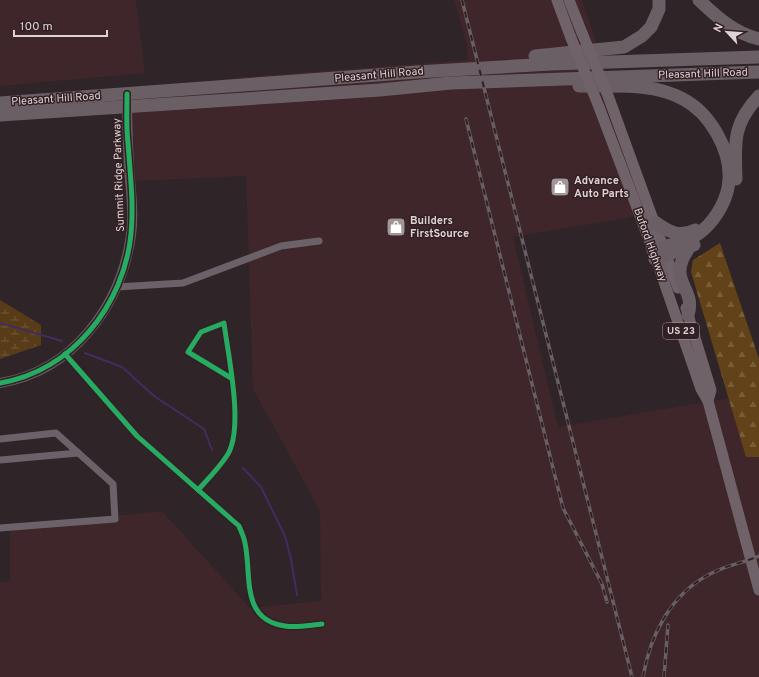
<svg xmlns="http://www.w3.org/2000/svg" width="759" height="677" viewBox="0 0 759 677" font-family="Overpass,sans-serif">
<defs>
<pattern id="forest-firs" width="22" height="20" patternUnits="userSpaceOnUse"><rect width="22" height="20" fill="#624319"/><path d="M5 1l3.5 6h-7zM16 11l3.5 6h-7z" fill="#785d3a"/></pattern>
<pattern id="wetland-marsh" width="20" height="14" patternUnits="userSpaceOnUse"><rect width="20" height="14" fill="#583c17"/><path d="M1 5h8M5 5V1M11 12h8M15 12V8" fill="none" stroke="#705738"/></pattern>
</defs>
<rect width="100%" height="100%" fill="#2f2427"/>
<!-- built -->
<g fill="#3e262a">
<polygon points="0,0 136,0 145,73 0,86"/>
<polygon points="454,0 582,0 654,211 622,219 513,237 558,427 759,393 759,677 0,677 0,582 10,581 10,527 162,511 250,608 321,601 320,511 253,389 246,176 134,181 129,98 243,77 468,60 467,45"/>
</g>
<!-- forest -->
<polygon fill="url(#forest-firs)" points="720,243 759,359 759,457 746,457 691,272 693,260"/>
<!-- wetland -->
<polygon fill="url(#wetland-marsh)" points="0,300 41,325 41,345 0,359"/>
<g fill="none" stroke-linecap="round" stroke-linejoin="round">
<!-- stream -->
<g stroke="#432c60" stroke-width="2">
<polyline points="0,323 62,341"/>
<polyline points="85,353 122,367 154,396 204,429 212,450"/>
<polyline points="243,468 261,487 285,536 291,559 297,595"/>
</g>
<!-- street -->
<g stroke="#6b6168" stroke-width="7">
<polyline points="117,287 183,283 281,246 319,241"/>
<path d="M65,354L137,436L239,526C241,531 244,537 245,543C252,575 240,620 285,626C297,628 310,625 322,624"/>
<polyline points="0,439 56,433 113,484 115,519 0,528"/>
<polyline points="0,460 78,453"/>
<path d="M198,490C208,479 220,467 228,454C244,426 228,355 224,323L201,332L188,352L231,378"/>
</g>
<!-- secondary -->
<path stroke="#665a61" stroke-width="10" d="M0,383C73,371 121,306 131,235C134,214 131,191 129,169C128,146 127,123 127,99"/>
<!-- primary -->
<g stroke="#6f6269" stroke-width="11">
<polyline points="557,0 571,38"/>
<polyline points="569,0 582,33"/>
<polyline points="607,93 678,288"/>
<polyline points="599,107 653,250 701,389 708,401 759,590"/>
<polyline points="686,308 711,390 708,401"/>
</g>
<!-- highway -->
<g stroke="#6b5f66" stroke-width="13">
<path d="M699,0C717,17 734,33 759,39"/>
<polyline points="535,56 624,47 642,36 651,27 659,9 659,0"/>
<path d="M579,86C613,87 653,82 683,99C710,113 731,150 729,180C728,198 717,218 703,230C689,243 670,244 653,250"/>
<polyline points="0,103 417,72 551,64 759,57"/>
<polyline points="0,115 380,90 451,83 759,72"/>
<path d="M736,179C735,142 732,125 759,96"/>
<path d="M655,222C667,231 679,238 695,230"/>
<polyline points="655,259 694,245"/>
<path d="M688,315C697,287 665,282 689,248"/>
</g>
<!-- rail casing -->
<g stroke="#675f63" stroke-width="3.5">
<g id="rail">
<polyline points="462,0 632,677"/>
<polyline points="466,119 563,508 602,584 607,602"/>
<path d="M643,677C650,635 671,594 710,574C726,565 743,563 759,556"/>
<polyline points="664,677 668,625"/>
</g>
</g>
<!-- rail -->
<use href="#rail" stroke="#332024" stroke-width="2" stroke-dasharray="6" stroke-linecap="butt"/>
<!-- primary-bridge -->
<g stroke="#6f6269" stroke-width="11">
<polyline points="582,33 607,93"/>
<polyline points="571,38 599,107"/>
</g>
<!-- cycleway casing -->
<g stroke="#332024" stroke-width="8">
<g id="cycleway">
<path d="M65,354L137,436L239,526C241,531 244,537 245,543C252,575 240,620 285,626C297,628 310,625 322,624"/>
<path d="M0,383C72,371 124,305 131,234C134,204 130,173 128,143C126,127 127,111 127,94"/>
<path d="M198,490C208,479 220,467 228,454C244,426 228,355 224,323L201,332L188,352L231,378"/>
</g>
</g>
<!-- cycleway -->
<use href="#cycleway" stroke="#26ab63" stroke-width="5"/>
</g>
<!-- icons -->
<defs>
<g id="shop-square" transform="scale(1)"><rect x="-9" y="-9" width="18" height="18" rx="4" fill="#a19597" stroke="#332024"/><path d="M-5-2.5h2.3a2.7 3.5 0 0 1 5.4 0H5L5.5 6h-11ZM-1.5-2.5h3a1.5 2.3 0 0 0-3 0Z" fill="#fff"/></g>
</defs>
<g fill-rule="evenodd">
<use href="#shop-square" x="560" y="187"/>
<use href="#shop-square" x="396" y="227"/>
</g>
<g text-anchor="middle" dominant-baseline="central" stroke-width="3" stroke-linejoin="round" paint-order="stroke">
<!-- shield labels -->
<rect fill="#332024" stroke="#ab9d9f" stroke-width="1" x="663" y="323" width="36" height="16" rx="3"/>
<g font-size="10" font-weight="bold" fill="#dfd2d4">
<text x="681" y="331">US 23</text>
</g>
<!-- street labels -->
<g font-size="11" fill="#dfd2d4" stroke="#332024">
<text transform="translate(703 74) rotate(-2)">Pleasant Hill Road</text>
<text transform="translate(379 75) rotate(-5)">Pleasant Hill Road</text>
<text transform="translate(56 99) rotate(-4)">Pleasant Hill Road</text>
<text transform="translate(119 175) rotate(-92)">Summit Ridge Parkway</text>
<text transform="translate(650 245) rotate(70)">Buford Highway</text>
</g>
<!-- poi labels -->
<g font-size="11" font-weight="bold" fill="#dfd2d4" stroke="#332024" text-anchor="start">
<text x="574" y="181">Advance<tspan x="574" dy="13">Auto Parts</tspan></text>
<text x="410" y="221">Builders<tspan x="410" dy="13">FirstSource</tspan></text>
</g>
</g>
<!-- north arrow -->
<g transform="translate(727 32) rotate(296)" stroke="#332024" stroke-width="3" paint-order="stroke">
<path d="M0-3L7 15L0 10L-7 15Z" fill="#dfd2d4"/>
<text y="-6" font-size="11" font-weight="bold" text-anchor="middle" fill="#dfd2d4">N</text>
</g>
<!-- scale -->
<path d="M14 30v6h93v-6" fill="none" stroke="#dfd2d4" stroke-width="2"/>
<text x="20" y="30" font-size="12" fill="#dfd2d4" stroke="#332024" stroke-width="3" paint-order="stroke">100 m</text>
</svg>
